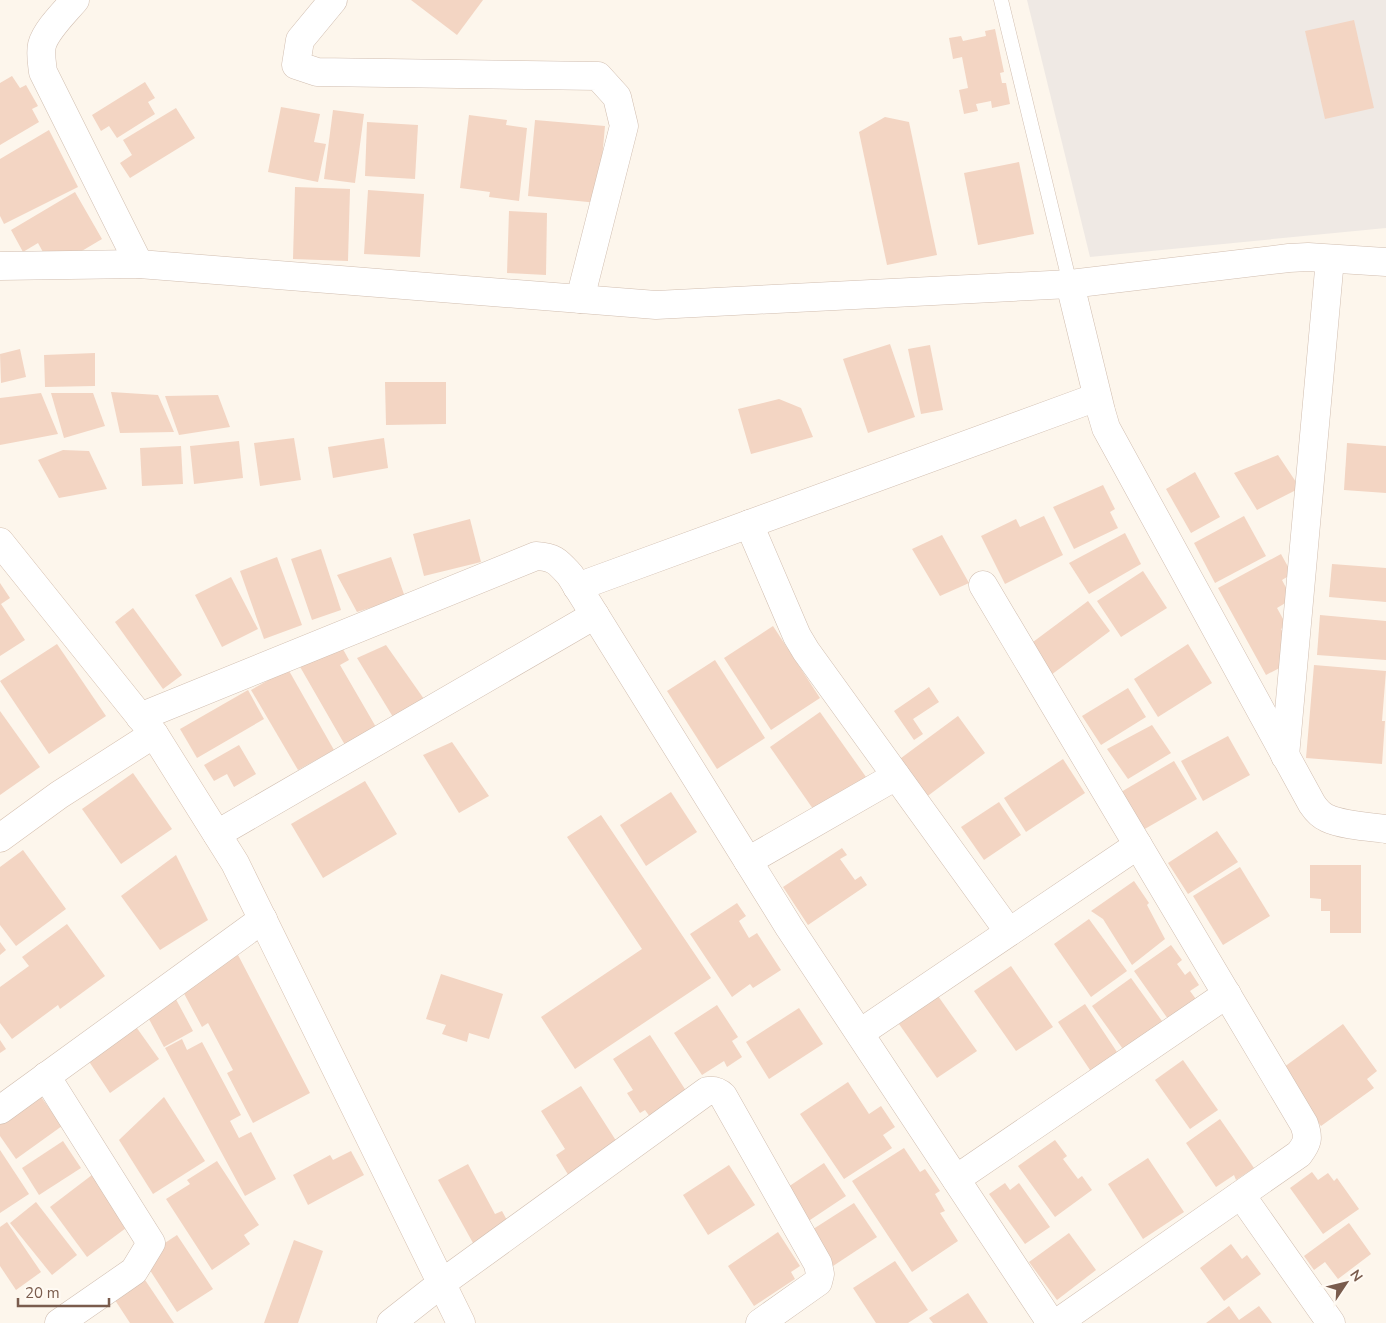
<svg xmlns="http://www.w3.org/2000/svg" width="1386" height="1323" viewBox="0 0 1386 1323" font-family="'Nunito Sans',sans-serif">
<rect width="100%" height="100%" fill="#fdf6ec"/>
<!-- industrial -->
<polygon fill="#efe9e4" points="1027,0 1386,0 1386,228 1090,257"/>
<!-- building -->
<g fill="#f3d5c3">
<polygon points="411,0 483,0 457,35"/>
<polygon points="1354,20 1374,108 1325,119 1305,31"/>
<polygon points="995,29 1004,72 1000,73 1002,83 1006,83 1010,104 992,108 991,101 976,104 978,111 964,114 959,90 968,88 962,57 953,59 949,38 961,36 963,41 986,36 985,31"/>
<polygon points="12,76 20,88 26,85 38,106 32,109 39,122 0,145 0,83"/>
<polygon points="145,82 155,98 148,102 155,114 117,138 109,126 101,131 92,115"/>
<polygon points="281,107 320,114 314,142 326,144 318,182 268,172"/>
<polygon points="176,108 195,138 130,178 120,163 132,155 123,140"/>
<polygon points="333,110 364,114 355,183 324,179"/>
<polygon points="469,115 507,120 506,125 527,128 519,201 489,197 490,192 460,188"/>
<polygon points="885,117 909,122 937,255 887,265 859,132"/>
<polygon points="535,120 605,126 598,203 528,196"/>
<polygon points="367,122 418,125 415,179 365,176"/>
<polygon points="49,130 78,187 4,224 0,216 0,159"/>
<polygon points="1019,162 1034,234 978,245 964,173"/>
<polygon points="295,187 350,189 348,261 293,259"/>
<polygon points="368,190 424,194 420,257 364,254"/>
<polygon points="75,192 102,239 70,258 49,263 38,243 23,252 11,230"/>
<polygon points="509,211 547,213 546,275 507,273"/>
<polygon points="890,344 915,417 868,433 843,359"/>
<polygon points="930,345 943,410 921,414 908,349"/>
<polygon points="20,349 26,377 1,383 0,354"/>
<polygon points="95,353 95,386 45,387 44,355"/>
<polygon points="385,382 446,382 446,424 386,425"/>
<polygon points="111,392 158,395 174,432 120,433"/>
<polygon points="41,393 58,434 0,445 0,398"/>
<polygon points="51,393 93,393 105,426 64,438"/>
<polygon points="218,395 230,427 179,435 165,396"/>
<polygon points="779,399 801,408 813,437 751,454 738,409"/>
<polygon points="294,438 301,480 260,486 254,443"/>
<polygon points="384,438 388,468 333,478 328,447"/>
<polygon points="239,441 243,478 194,484 190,446"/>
<polygon points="1347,443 1386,446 1386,493 1344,490"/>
<polygon points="181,446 183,484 142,486 140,448"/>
<polygon points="63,450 89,451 107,489 59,498 38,460"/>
<polygon points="1278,455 1300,488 1257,510 1234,473"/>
<polygon points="1195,472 1220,517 1191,533 1166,489"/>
<polygon points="1103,485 1115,509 1110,512 1118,528 1074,549 1053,507"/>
<polygon points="1044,516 1063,555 1005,584 981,536 1016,519 1020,527"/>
<polygon points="1244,516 1266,556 1215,583 1194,543"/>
<polygon points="470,519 481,562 424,576 413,534"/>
<polygon points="1125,533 1141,564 1089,594 1069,563"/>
<polygon points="942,535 969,583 940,596 912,549"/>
<polygon points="321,549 341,610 312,620 291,559"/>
<polygon points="1281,554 1292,574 1282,580 1292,599 1277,608 1287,626 1281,629 1289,643 1281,647 1289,663 1266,675 1218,588"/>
<polygon points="277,557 302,625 264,639 240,571"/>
<polygon points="391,557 407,603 377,614 373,607 357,612 337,575"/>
<polygon points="1332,564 1386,568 1386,602 1329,597"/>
<polygon points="1143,571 1167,608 1121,637 1097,601"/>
<polygon points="231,577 258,629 222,647 195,595"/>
<polygon points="0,583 10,598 1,604 25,640 0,656"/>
<polygon points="1088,601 1110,631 1051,675 1029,645"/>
<polygon points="133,608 182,675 163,689 115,622"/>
<polygon points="1320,615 1386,621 1386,660 1317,655"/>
<polygon points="773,626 820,698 771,730 724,658"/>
<polygon points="339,642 349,660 340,665 380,734 349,752 299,665"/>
<polygon points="57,644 106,716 49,754 0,681"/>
<polygon points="1188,644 1212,683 1158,717 1134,679"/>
<polygon points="386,645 424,699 393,717 357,658"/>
<polygon points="715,660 765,738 717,769 667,691"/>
<polygon points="1314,665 1386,671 1382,721 1385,721 1382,764 1306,758"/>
<polygon points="288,669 334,750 298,770 251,690"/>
<polygon points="929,687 939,702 913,719 923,734 914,740 894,711"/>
<polygon points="1128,688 1146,717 1101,745 1082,716"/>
<polygon points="248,690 264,719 197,758 180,729"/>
<polygon points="0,711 40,767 0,795"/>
<polygon points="820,712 871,784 820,819 770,747"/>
<polygon points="958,716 985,753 921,801 893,764"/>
<polygon points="1152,725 1171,753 1128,779 1107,749"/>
<polygon points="1228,736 1250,775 1203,801 1181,761"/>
<polygon points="452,742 489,796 459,813 423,755"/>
<polygon points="239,745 256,774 234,787 227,774 214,781 204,765"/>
<polygon points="1063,759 1085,793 1026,832 1004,798"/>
<polygon points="1174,761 1197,799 1143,830 1121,792"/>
<polygon points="133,773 172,829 121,864 82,809"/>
<polygon points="365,781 397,834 323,878 291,824"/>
<polygon points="671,792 697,832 646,866 620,825"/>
<polygon points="999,802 1021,835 984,860 961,827"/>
<polygon points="601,815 711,978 575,1069 541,1017 642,949 567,837"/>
<polygon points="1217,831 1238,862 1188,894 1168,863"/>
<polygon points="842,848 847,855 840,859 855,880 861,876 867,885 808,925 783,887"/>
<polygon points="23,850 66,909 16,946 0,925 0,867"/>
<polygon points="176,855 208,920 160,950 121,896"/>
<polygon points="1310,865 1361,865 1361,933 1330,933 1330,911 1321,911 1321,899 1310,898"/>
<polygon points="1240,867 1270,916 1223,945 1193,896"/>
<polygon points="1134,881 1149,903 1147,905 1165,939 1132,965 1103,919 1091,911"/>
<polygon points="737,903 746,916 739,921 749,938 757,933 781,970 753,988 750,984 732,997 690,934"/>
<polygon points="1089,919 1127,971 1091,997 1054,944"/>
<polygon points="67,924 105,976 60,1009 58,1005 12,1039 0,1023 0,987 29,966 22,957"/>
<polygon points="0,942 6,950 0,955"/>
<polygon points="1171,945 1182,960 1177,964 1185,975 1190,971 1199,985 1190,991 1201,1006 1173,1026 1134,971"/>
<polygon points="238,955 310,1093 253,1123 227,1073 233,1070 208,1023 202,1027 180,986"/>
<polygon points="1011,966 1053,1027 1016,1051 974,991"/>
<polygon points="441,974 503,994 489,1039 469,1033 467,1042 442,1034 446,1025 426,1019"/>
<polygon points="1131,978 1167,1028 1128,1056 1092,1006"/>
<polygon points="172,992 193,1031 164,1047 143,1008"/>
<polygon points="938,996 977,1051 937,1078 899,1024"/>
<polygon points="1085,1004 1121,1058 1094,1076 1058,1022"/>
<polygon points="717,1005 738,1037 732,1041 742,1057 727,1067 724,1061 702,1075 674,1033"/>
<polygon points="799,1008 823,1044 769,1079 746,1042"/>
<polygon points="134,1024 159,1059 110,1093 86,1057"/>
<polygon points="1343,1024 1377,1071 1367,1079 1374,1088 1321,1126 1280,1070"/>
<polygon points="650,1035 690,1097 653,1121 645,1110 640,1113 627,1093 633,1090 613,1059"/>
<polygon points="182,1039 187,1050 202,1042 241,1115 230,1121 239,1138 251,1132 276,1179 245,1196 165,1048"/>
<polygon points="0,1040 6,1049 0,1053"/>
<polygon points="1183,1060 1218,1110 1190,1129 1155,1080"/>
<polygon points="848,1082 869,1114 881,1106 895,1127 883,1135 892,1148 844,1179 800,1114"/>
<polygon points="581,1086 622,1150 572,1181 556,1155 565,1149 541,1111"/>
<polygon points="39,1094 62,1126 16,1159 0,1136 0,1122"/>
<polygon points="164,1097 205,1161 153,1194 119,1140"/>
<polygon points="1220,1119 1254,1168 1236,1180 1234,1175 1216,1187 1186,1143"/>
<polygon points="1055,1140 1067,1156 1063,1159 1078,1179 1082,1176 1092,1190 1055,1217 1018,1166"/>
<polygon points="63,1141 81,1168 39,1195 22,1168"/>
<polygon points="904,1148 920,1172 925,1169 940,1191 935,1194 945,1211 940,1213 958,1241 912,1272 852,1181"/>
<polygon points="0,1150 29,1194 0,1213"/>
<polygon points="351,1151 364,1175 308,1205 293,1175 330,1155 333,1160"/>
<polygon points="1148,1158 1184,1212 1143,1239 1108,1184"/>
<polygon points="217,1161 259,1225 244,1235 250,1244 212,1270 166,1199 190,1184 187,1180"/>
<polygon points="824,1163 846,1196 798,1228 776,1195"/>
<polygon points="468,1164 495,1214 502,1211 514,1233 478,1252 438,1180"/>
<polygon points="729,1165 755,1205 708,1235 683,1195"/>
<polygon points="1312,1172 1318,1180 1328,1173 1334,1181 1337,1178 1359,1209 1323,1234 1290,1188"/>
<polygon points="92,1175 130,1225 87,1257 50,1207"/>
<polygon points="1005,1183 1010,1190 1019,1183 1050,1227 1025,1244 989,1194"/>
<polygon points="36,1202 77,1255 52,1275 10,1223"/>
<polygon points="854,1203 877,1237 830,1268 807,1233"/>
<polygon points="7,1222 41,1272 16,1290 0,1266 0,1227"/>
<polygon points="1349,1223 1371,1254 1338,1279 1325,1262 1314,1270 1304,1256"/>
<polygon points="778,1232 800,1266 791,1272 795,1279 754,1306 728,1266"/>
<polygon points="1069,1233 1096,1270 1057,1300 1029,1262"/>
<polygon points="177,1235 213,1289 177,1312 142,1258"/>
<polygon points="294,1240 323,1251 298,1323 264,1323"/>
<polygon points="1231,1244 1242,1259 1247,1255 1261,1274 1224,1301 1200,1268"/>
<polygon points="895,1261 928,1310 908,1323 876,1323 853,1288"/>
<polygon points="143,1277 174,1323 130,1323 113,1297"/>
<polygon points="968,1293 988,1323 933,1323 929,1318"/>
<polygon points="1229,1306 1239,1320 1259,1306 1272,1323 1206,1323"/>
</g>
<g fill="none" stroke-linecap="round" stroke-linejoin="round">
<!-- lane casing -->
<g stroke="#d1beb0" stroke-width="15">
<polyline id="lane" points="1001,0 1070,284"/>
</g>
<!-- street casing -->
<g stroke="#d1beb0" stroke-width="29">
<g id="street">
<path d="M75,0C65,12 46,30 42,45C40,54 42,63 43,72L139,264"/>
<polyline points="333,0 300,40 296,65 317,72 598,76 617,97 624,126 580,299"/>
<polyline points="0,266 139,264 656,305 1070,284 1289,258 1308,257 1386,262"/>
<path d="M1070,284L1101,411L1106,428L1312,804C1316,810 1320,815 1327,818C1341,825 1370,827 1386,829"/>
<polyline points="749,524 797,636 806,651 1009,932"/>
<path d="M983,585L1304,1124C1309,1138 1308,1142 1299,1154L1057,1323"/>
<polyline points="577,587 1097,397"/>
<path d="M140,717L536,556C555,557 558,562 570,575L789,927L1051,1323"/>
<polyline points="1285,756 1330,259"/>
<polyline points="217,834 595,615"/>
<polyline points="748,861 896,776"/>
<polyline points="860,1033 1138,845"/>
<polyline points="46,1076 151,1243 134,1271 59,1323"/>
<polyline points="0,1110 263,919"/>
<polyline points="956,1179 1227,994"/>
<polyline points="1241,1195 1331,1323"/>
<path d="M391,1323L442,1283L707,1091C714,1090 718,1091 723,1096L818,1264L820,1274L818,1282L760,1323"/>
</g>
</g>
<!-- secondary casing -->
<g stroke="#d6c0b0" stroke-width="29">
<g id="secondary">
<polyline points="0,542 154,734 235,863 461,1323"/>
<polyline points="0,838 59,795 154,734"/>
</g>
</g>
<!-- lane -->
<use href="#lane" stroke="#fff" stroke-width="14"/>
<!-- street -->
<use href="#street" stroke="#fff" stroke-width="28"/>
<!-- secondary -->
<use href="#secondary" stroke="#fff" stroke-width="28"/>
</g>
<!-- north arrow -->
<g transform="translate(1346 1283) rotate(55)" stroke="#fffaf3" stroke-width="4" paint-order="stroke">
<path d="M0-4L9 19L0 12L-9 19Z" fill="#7a5c4d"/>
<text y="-8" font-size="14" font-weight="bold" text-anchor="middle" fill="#7a5c4d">N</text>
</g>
<!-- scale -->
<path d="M18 1298v8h91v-8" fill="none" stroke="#7a5c4d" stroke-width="2.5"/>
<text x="25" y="1298" font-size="15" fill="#7a5c4d" stroke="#fffaf3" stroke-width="4" paint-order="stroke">20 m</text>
</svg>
